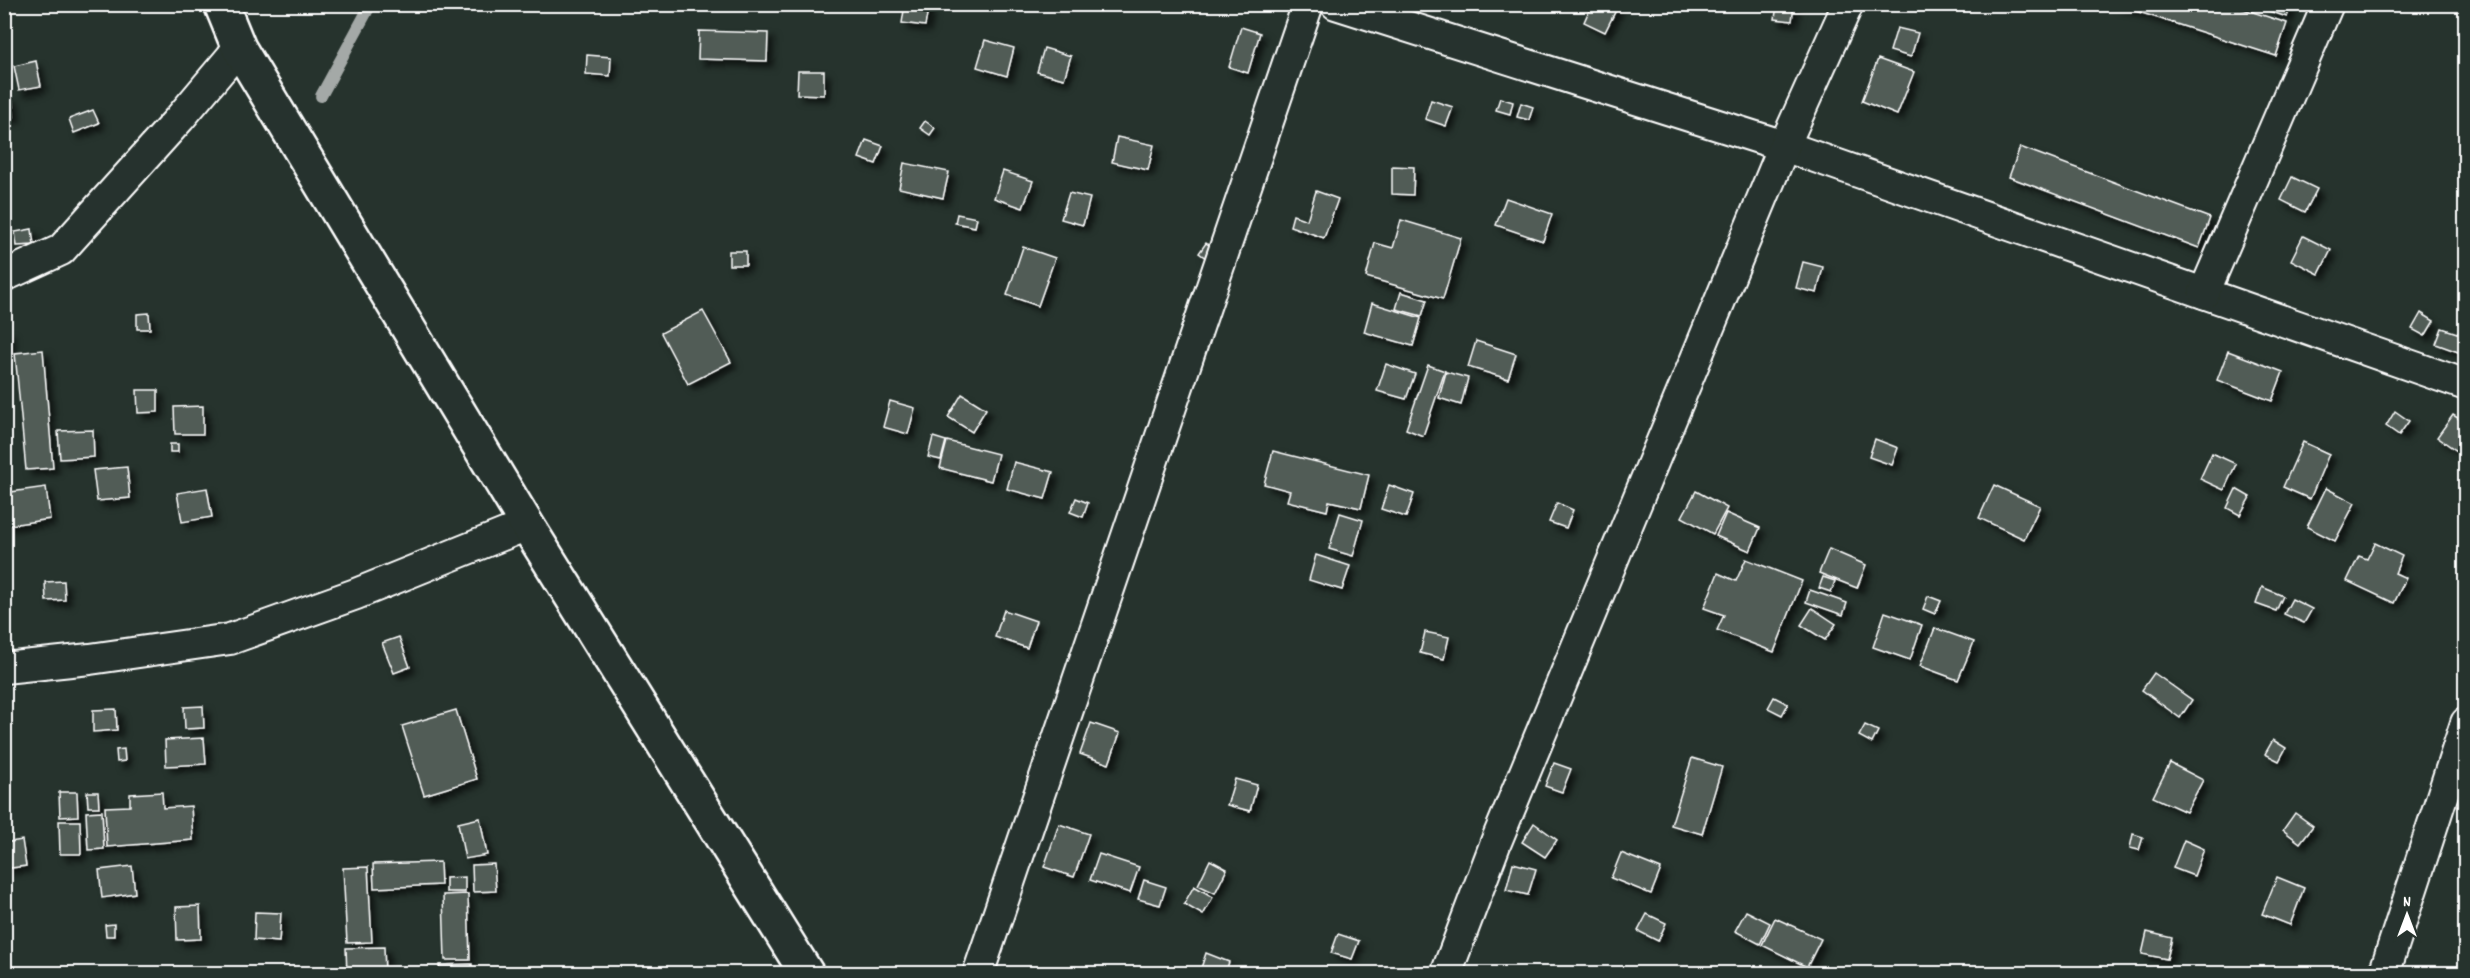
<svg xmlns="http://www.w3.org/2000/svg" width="2470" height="978" viewBox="0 0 2470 978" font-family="Dekko,sans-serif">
<defs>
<filter id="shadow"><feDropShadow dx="5.5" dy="5.5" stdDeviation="3" flood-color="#0009"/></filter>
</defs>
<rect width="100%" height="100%" fill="#26332d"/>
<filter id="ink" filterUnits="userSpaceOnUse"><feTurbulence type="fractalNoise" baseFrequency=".0167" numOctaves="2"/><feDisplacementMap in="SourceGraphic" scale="12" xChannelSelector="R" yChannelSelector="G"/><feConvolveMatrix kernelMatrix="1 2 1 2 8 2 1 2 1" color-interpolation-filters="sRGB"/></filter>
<g filter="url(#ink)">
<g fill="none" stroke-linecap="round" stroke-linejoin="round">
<!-- stream -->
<polyline stroke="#a4a9a7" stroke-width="12" points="321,96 371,4"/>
</g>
<!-- building -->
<g fill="#515c57" stroke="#fff" stroke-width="1.5" filter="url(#shadow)">
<polygon points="905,4 929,4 925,26 902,23"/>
<polygon points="1592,4 1619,4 1605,32 1584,22"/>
<polygon points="1777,4 1794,4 1792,21 1775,19"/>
<polygon points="2114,4 2228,4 2287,23 2276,56"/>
<polygon points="2271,4 2291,5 2287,17 2269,11"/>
<polygon points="1241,27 1260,33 1248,73 1229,67"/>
<polygon points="1897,28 1918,33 1911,57 1890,51"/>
<polygon points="699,31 768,33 767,61 698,59"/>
<polygon points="985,40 1014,48 1007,76 977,67"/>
<polygon points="1044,48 1071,56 1064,79 1037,72"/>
<polygon points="587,55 611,57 610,76 586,74"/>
<polygon points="1878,59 1914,72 1897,115 1862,101"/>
<polygon points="36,61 41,86 19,90 14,66"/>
<polygon points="798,71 824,71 824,95 797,94"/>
<polygon points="12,97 14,117 4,118 4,98"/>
<polygon points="1500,98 1513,102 1510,114 1496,110"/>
<polygon points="1431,100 1453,107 1446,126 1425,119"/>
<polygon points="1521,103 1533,107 1529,120 1517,117"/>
<polygon points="93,110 99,123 74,133 69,119"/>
<polygon points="925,121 935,128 930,135 920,128"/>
<polygon points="1117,137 1154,145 1148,170 1112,162"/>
<polygon points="866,140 883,146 876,164 859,158"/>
<polygon points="2020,147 2210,218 2199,248 2009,177"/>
<polygon points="904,163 949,172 943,198 899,188"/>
<polygon points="1392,166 1414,167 1413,195 1392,194"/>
<polygon points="1003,171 1033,181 1023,208 994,198"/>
<polygon points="2292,177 2317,189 2305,212 2281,200"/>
<polygon points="1316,191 1338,199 1324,238 1290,226 1293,215 1307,220"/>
<polygon points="1069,193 1090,198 1083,225 1061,219"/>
<polygon points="1506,198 1552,214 1543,241 1496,225"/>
<polygon points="957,214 977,218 975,227 955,223"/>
<polygon points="1401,220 1461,238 1443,299 1366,277 1375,243 1393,248"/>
<polygon points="4,225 8,252 4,252"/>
<polygon points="32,229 34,245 17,246 15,232"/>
<polygon points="2303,236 2331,250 2319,274 2291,260"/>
<polygon points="1206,243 1217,251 1210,261 1199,253"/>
<polygon points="1023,247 1055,258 1038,306 1007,295"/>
<rect x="729" y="251" width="17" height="14"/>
<polygon points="1803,262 1823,267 1817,293 1796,288"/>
<polygon points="1401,292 1427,300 1422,316 1396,309"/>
<polygon points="1372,303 1421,318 1413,346 1364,332"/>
<polygon points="703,311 731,362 688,384 661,333"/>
<polygon points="149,313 150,329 137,329 137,314"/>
<polygon points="2421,313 2434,321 2425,336 2412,329"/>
<polygon points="2442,328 2466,336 2461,353 2436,344"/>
<polygon points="4,331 9,331 10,350 4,350"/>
<polygon points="1476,341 1516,354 1508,379 1468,367"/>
<polygon points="43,350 53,468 26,470 15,353"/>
<polygon points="2228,351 2283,372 2272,401 2217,380"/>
<polygon points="1386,364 1415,374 1406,399 1377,391"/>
<polygon points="1428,365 1445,371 1423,436 1406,429"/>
<polygon points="1446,372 1468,378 1461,405 1439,398"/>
<polygon points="137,390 158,390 158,412 138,413"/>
<polygon points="962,394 986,409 972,432 948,417"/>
<polygon points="890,401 915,408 908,434 883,427"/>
<polygon points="203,406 203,434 175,434 174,407"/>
<polygon points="2395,411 2409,421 2399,435 2386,426"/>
<polygon points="2453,415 2466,423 2466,444 2460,453 2437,437"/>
<polygon points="93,430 94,457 60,459 58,431"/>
<polygon points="933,437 946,441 941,460 928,457"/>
<polygon points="1875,439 1898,448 1892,465 1869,457"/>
<polygon points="947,441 998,454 991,481 940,468"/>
<polygon points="2303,442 2329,454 2310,499 2283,487"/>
<rect x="170" y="444" width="8" height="8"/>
<polygon points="1273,451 1369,475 1361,508 1329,501 1327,511 1287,501 1290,491 1264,484"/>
<polygon points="2212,453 2236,464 2224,490 2200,479"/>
<polygon points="1014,462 1053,472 1045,499 1007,489"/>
<polygon points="127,467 130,498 97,501 93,470"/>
<polygon points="1389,485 1414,494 1406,517 1381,509"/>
<polygon points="1994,485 2040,506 2024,539 1979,518"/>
<polygon points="46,487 50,519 4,526 4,493"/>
<polygon points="207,488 212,517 182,522 177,493"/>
<polygon points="2326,488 2355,503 2335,541 2307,527"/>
<polygon points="2236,489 2250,497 2240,515 2227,508"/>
<polygon points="1696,491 1727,508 1713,534 1682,517"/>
<polygon points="1076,498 1088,503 1083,517 1070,512"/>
<polygon points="1557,503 1573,510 1566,528 1549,522"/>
<polygon points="1340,513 1363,520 1353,556 1329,549"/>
<polygon points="1726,513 1760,528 1750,551 1716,536"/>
<polygon points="2375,543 2402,556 2395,573 2406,578 2394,603 2347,581 2359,556 2367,559"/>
<polygon points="1829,549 1866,565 1857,588 1819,573"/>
<polygon points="1316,555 1350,566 1342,590 1309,580"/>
<polygon points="1746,559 1802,581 1774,652 1717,630 1724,615 1704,608 1718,573 1736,581"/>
<polygon points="1823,577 1835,581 1831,592 1819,588"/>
<polygon points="64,581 65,600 46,601 45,582"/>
<polygon points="2262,587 2283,596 2276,611 2256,604"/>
<polygon points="1810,590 1847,603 1843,615 1806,602"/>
<polygon points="1928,596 1941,601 1935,614 1923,609"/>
<polygon points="2292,599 2312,609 2304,623 2284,614"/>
<polygon points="1812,608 1836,624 1825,640 1801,625"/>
<polygon points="1004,610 1036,621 1027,648 995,637"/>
<polygon points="1885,612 1922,625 1910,660 1873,647"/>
<polygon points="1935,628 1974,642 1958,680 1920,666"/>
<polygon points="1425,632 1449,637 1444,659 1420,653"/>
<polygon points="399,637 410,667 394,673 382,643"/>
<polygon points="2154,673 2192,700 2180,718 2142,690"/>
<polygon points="1774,697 1788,704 1782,715 1768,708"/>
<polygon points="203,706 204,728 185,729 184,707"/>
<polygon points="116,709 117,730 93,732 93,710"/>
<polygon points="456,710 477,779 424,795 402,726"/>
<polygon points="1091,723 1120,733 1109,764 1080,754"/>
<polygon points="1865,725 1878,731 1872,743 1859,736"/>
<polygon points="204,738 206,764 166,766 165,740"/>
<polygon points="2273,740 2286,748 2279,761 2265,754"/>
<polygon points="124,749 125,761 117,762 116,750"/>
<polygon points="1692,758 1722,767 1702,834 1671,825"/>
<polygon points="1554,763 1571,769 1562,792 1545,786"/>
<polygon points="2170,763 2203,780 2186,812 2153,797"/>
<polygon points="1235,779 1257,785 1250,811 1227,805"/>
<polygon points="59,792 77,792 78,816 60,817"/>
<polygon points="87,792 98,792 99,807 88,807"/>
<polygon points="162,792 163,808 191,806 193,840 107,847 105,807 130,806 130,794"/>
<polygon points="102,811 104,849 88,850 86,812"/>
<polygon points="2295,813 2313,826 2300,843 2283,830"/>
<polygon points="480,818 487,855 465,859 458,823"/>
<polygon points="59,821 80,821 81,854 60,854"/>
<polygon points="1534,823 1557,840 1545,857 1522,842"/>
<polygon points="1059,824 1089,834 1074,877 1044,867"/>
<polygon points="2133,834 2143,837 2139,850 2130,848"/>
<polygon points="22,840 26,866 4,869 4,843"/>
<polygon points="2184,840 2204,849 2194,876 2173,868"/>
<polygon points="1621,853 1661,869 1651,894 1611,878"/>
<polygon points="1099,854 1139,867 1130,893 1090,880"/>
<polygon points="1210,860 1227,869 1215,893 1198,885"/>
<polygon points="440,862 441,885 374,888 373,864"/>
<polygon points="1513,863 1536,869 1528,895 1506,890"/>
<polygon points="494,864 496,891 473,892 472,865"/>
<polygon points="132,866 135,893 102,898 99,870"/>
<polygon points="368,867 372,942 347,943 343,868"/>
<polygon points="465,877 465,892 446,892 446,878"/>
<polygon points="2277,877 2304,888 2290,925 2262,914"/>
<polygon points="1144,880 1166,887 1160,905 1138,899"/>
<polygon points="1194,886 1213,897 1203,915 1184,904"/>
<polygon points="468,894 470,960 445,960 443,895"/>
<polygon points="200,906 201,939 177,940 176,907"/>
<polygon points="1746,911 1770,923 1760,944 1735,931"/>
<polygon points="255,912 281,913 279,942 254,940"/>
<polygon points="1647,914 1666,923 1658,941 1638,931"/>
<polygon points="1775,918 1821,939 1807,967 1762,945"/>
<polygon points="114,924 114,936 106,936 105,925"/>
<polygon points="2147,932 2172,938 2167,959 2142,954"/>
<polygon points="1338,934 1359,941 1352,959 1331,953"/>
<polygon points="384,947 385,974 347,974 346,948"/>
<polygon points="1206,953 1229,962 1225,974 1199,974"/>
<polygon points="472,964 472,974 440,974 439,965"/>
</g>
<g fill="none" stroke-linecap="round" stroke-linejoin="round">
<!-- street casing -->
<g stroke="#fff" stroke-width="34">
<g id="street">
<polyline points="1336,4 1784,146 2466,385"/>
<polyline points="4,276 61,250 180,118 239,48"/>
<polyline points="2204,293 2328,4"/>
<polyline points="4,668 90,659 230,639 356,594 527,525"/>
<polyline points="978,974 1308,4"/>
<polyline points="1446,974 1496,842 1784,146 1848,4"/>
<polyline points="2384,974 2466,723"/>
</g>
</g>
<!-- secondary casing -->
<g stroke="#fff" stroke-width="38">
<polyline id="secondary" points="221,4 239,48 527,525 807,974"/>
</g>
<!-- street -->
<use href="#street" stroke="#26332d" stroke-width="30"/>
<!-- secondary -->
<use href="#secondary" stroke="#26332d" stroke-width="33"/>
</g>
</g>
<!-- margin -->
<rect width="2470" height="978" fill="none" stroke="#26332d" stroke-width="24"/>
<rect x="12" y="12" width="2446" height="954" fill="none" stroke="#fff" stroke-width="2" filter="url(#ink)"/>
<!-- north arrow -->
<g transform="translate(2407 915)" stroke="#26332d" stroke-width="4.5" paint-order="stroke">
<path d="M0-4.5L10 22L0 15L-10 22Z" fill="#ffffff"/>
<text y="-9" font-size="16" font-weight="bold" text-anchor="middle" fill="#ffffff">N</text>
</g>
</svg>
